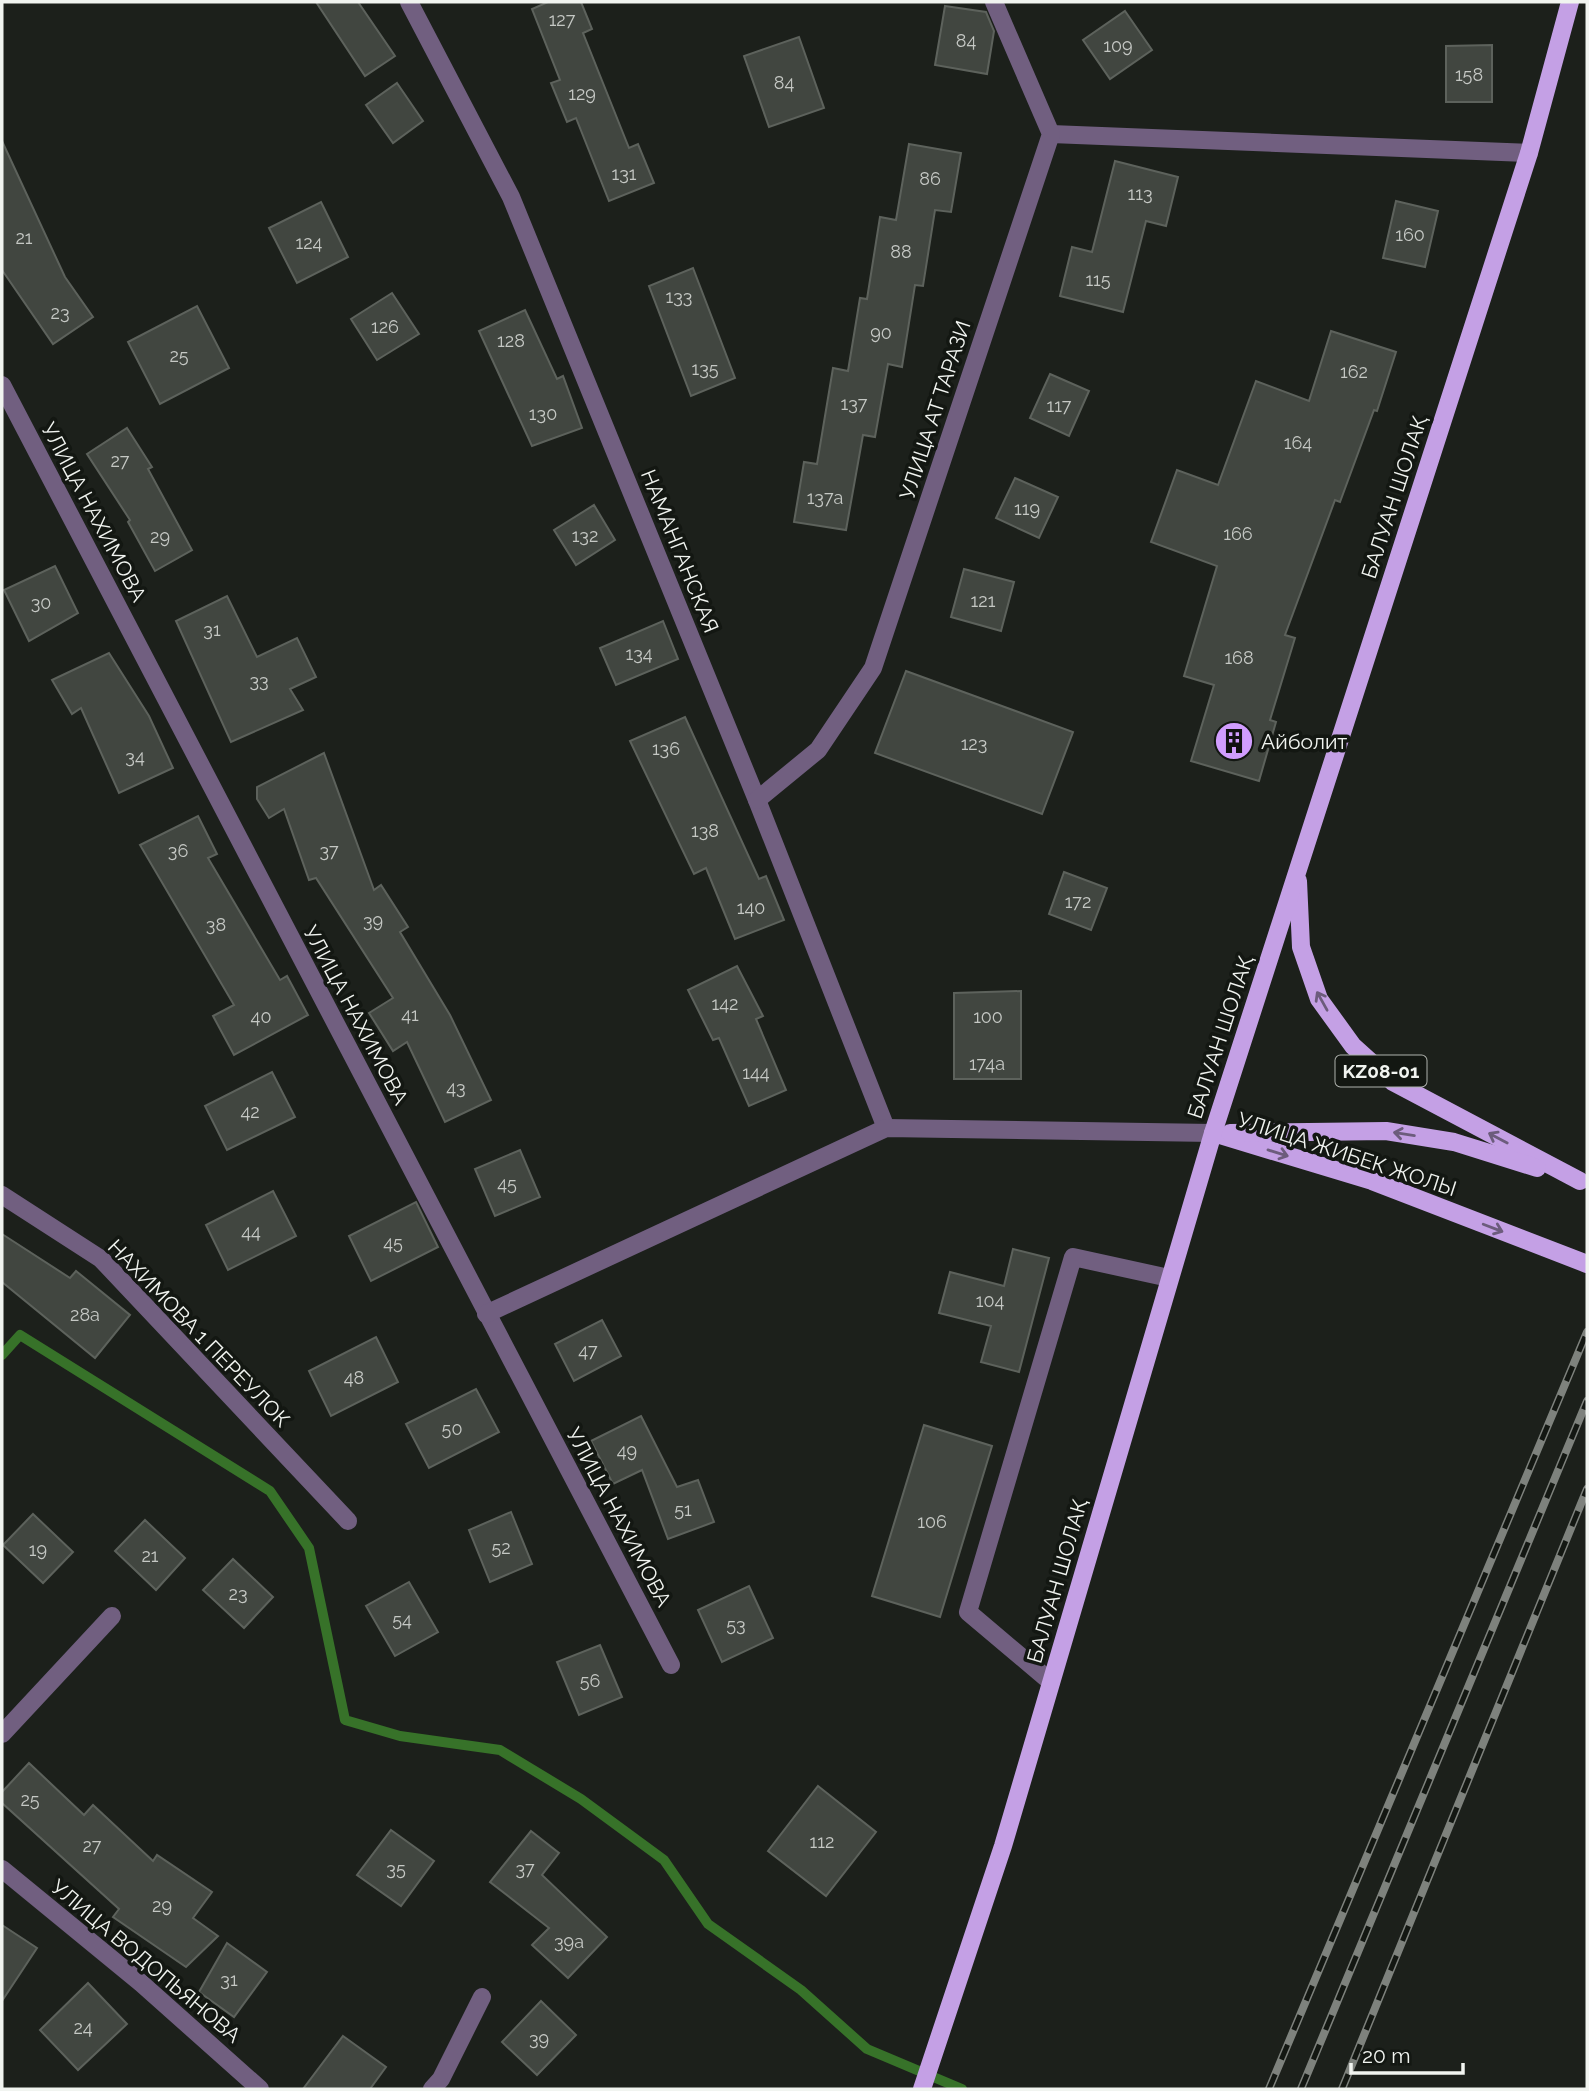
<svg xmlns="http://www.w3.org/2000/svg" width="1589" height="2091" viewBox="0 0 1589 2091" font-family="Raleway,sans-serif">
<rect width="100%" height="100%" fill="#1c201b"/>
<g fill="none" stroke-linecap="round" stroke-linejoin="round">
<!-- stream -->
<polyline stroke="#377229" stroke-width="10" points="2,1355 20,1335 270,1491 309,1548 345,1720 400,1736 500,1750 581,1799 664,1860 708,1924 801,1990 867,2049 962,2089"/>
</g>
<!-- building -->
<g fill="#414640" stroke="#5d625c" stroke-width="2">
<polygon points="316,2 358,2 395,56 365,76"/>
<polygon points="548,2 581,2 592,29 583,33 629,148 638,144 654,183 609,201 576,118 567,122 551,83 560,80 532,9"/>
<polygon points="945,6 986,12 994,31 987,74 935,65"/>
<polygon points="1125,11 1152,50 1110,79 1083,40"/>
<polygon points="799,37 824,108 769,127 744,56"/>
<polygon points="1492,45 1492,102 1446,102 1446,46"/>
<polygon points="397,83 423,121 393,143 366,105"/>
<polygon points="2,141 65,277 93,317 53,344 2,270"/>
<polygon points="909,144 961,153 951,212 935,210 923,286 915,285 902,367 888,364 875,437 863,435 846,530 794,522 804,462 817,464 833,368 848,371 860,298 867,299 880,217 896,220"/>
<polygon points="1115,161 1178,177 1166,226 1146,221 1123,312 1060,296 1072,247 1092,252"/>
<polygon points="1396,201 1438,211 1425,267 1383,258"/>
<polygon points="321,202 348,257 297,283 269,228"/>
<polygon points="693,268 735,378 691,396 649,286"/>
<polygon points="392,293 419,334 377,360 351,319"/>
<polygon points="197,306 229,368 160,404 128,342"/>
<polygon points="525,310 557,379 563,376 582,428 532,446 479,331"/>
<polygon points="1331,331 1396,352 1377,411 1374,410 1340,502 1335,500 1285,635 1295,638 1270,720 1276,722 1259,781 1191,761 1214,685 1184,676 1217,566 1151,542 1177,470 1218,485 1256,381 1309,401"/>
<polygon points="1050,374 1089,391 1069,436 1030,418"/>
<polygon points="127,428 152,467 148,469 192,550 155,571 128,522 130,520 87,454"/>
<polygon points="1015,478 1058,497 1039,538 996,518"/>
<polygon points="594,505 615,540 576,565 554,530"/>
<polygon points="55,566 78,613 29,641 4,590"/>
<polygon points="964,569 1014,582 1001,631 951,617"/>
<polygon points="227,596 257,657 297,638 316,677 290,689 303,710 231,742 176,621"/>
<polygon points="663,621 678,659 616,685 600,648"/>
<polygon points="109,653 149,716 173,768 119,793 81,708 72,714 52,680"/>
<polygon points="906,671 1073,732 1042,814 875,753"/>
<polygon points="685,717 759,879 766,876 784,920 735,939 706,868 694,874 630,741"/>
<polygon points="324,753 374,890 381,885 408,927 400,932 450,1015 491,1100 445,1122 407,1042 393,1051 369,1013 393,998 316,878 309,880 284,809 269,818 257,799 257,787"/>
<polygon points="198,816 217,854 208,858 280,980 287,976 308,1015 234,1055 213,1016 234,1005 140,845"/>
<polygon points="1064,872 1107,888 1091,930 1049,914"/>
<polygon points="737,966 763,1016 756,1019 786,1090 749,1106 719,1038 713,1040 688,990"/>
<polygon points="1021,991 1021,1079 954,1079 954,993"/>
<polygon points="272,1072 295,1117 227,1150 205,1106"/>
<polygon points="520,1150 540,1197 495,1216 475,1169"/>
<polygon points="273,1191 296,1236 228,1270 206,1225"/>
<polygon points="416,1202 438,1247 371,1281 349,1236"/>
<polygon points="2,1234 70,1278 76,1271 130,1315 95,1358 2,1282"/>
<polygon points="1013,1249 1049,1258 1019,1372 981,1362 991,1326 939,1313 950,1272 1004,1286"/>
<polygon points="602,1320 621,1356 574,1381 555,1344"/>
<polygon points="376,1337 398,1382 331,1416 309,1371"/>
<polygon points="476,1389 499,1432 429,1468 406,1424"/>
<polygon points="641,1416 677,1487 698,1480 714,1522 668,1539 642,1470 613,1484 591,1441"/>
<polygon points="924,1425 992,1446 940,1617 872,1596"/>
<polygon points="511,1512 532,1564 490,1582 469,1530"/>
<polygon points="33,1514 73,1552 43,1583 3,1545"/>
<polygon points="145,1520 185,1558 156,1590 115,1551"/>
<polygon points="233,1559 273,1597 244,1628 203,1590"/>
<polygon points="409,1582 438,1632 395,1656 366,1606"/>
<polygon points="749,1586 773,1638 722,1662 698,1610"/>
<polygon points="600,1645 622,1697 579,1715 557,1662"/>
<polygon points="29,1763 84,1815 93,1805 153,1861 157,1855 212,1892 193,1918 218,1936 186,1967 113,1917 119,1909 2,1803 2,1792"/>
<polygon points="818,1786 876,1832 826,1896 768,1851"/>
<polygon points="391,1830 434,1861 401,1906 357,1875"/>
<polygon points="531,1831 559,1853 542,1875 607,1937 568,1978 532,1945 549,1928 490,1882"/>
<polygon points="2,1925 37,1948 2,2001"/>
<polygon points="227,1943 267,1972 234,2017 199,1992"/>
<polygon points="88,1983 127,2024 78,2070 40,2030"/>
<polygon points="541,2001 576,2035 537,2075 502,2042"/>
<polygon points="343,2036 386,2067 370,2089 303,2089"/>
</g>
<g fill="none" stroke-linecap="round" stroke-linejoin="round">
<!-- minor -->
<g stroke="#715f80" stroke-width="18">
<polyline points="409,2 511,197 757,800 886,1128"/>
<polyline points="1051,134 1529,153"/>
<polyline points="2,385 671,1665"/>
<polyline points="757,800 818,750 873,668 1051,134 994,2"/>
<polyline points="2,1195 101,1259 348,1521"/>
<polyline points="486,1314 886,1128 1213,1133"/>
<polyline points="1051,1682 968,1612 1073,1257 1169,1278"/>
<polyline points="2,1734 112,1616"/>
<polyline points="2,1869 141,1983 260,2089"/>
<polyline points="432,2089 441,2079 482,1997"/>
</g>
<!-- major -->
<g stroke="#c4a0e5" stroke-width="18">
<polyline points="1298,881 1301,947 1319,999 1353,1046 1393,1082 1580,1181"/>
<polyline points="1213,1133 1372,1181 1587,1264"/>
<polyline points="1230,1133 1386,1131 1454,1142 1537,1168"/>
<polyline points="922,2089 1003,1846 1213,1133 1529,153 1570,2"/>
</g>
<!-- rail casing -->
<g stroke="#7e827d" stroke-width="8">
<g id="rail">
<polyline points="1269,2089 1587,1332"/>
<polyline points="1301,2089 1587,1401"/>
<polyline points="1342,2089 1587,1489"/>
</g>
</g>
<!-- rail -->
<use href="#rail" stroke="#131712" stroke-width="5" stroke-dasharray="16" stroke-linecap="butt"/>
</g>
<!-- one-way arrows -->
<defs><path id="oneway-shaft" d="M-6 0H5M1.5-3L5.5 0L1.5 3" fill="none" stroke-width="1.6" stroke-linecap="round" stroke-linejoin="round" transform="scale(1.75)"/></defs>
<g stroke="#6c5c7c">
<use href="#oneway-shaft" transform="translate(1322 1001) rotate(-119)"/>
<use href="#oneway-shaft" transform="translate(1404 1134) rotate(-171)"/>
<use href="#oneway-shaft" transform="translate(1498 1138) rotate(-152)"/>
<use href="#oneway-shaft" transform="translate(1278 1153) rotate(17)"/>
<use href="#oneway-shaft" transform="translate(1493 1228) rotate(21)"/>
</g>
<!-- icons -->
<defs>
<g id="building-disc" transform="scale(2.0125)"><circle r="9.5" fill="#d19dfe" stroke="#131712"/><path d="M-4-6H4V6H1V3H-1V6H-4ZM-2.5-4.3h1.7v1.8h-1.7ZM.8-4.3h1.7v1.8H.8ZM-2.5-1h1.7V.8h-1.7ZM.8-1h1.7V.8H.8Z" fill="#111"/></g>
</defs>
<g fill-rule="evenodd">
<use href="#building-disc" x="1234" y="741"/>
</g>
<g text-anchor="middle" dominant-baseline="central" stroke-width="7" stroke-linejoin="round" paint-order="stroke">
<!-- number labels -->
<g font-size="18" fill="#c5c8c4">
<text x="562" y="19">127</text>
<text x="966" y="40">84</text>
<text x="1118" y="45">109</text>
<text x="1469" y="74">158</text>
<text x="784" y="82">84</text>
<text x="582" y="93">129</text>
<text x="624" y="173">131</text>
<text x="930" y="178">86</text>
<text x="1140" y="193">113</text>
<text x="1410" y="234">160</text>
<text x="24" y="237">21</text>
<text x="309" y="242">124</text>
<text x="901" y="251">88</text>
<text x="1098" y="279">115</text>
<text x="679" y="296">133</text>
<text x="60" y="312">23</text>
<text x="385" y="326">126</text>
<text x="881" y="332">90</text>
<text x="511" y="340">128</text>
<text x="179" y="355">25</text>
<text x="705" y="368">135</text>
<text x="1354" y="371">162</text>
<text x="854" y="403">137</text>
<text x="1059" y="405">117</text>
<text x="543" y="413">130</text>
<text x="1298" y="442">164</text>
<text x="120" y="460">27</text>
<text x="825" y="497">137а</text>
<text x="1027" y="508">119</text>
<text x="1238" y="533">166</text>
<text x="585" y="535">132</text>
<text x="160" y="536">29</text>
<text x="983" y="600">121</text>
<text x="41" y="602">30</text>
<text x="212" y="629">31</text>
<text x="639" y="653">134</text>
<text x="1239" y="657">168</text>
<text x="259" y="680">33</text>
<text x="974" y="743">123</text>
<text x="666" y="748">136</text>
<text x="135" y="756">34</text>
<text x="705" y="830">138</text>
<text x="178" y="850">36</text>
<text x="329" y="850">37</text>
<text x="1078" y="901">172</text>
<text x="751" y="907">140</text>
<text x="373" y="920">39</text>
<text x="216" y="924">38</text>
<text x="725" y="1003">142</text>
<text x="410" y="1014">41</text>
<text x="261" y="1016">40</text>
<text x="988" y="1016">100</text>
<text x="987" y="1063">174а</text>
<text x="756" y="1072">144</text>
<text x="456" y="1087">43</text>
<text x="250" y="1111">42</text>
<text x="507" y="1183">45</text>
<text x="251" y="1231">44</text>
<text x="393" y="1242">45</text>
<text x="990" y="1300">104</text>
<text x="85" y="1314">28а</text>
<text x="588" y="1350">47</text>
<text x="354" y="1377">48</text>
<text x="452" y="1428">50</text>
<text x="627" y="1450">49</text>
<text x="683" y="1509">51</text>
<text x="932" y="1521">106</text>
<text x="501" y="1547">52</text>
<text x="38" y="1549">19</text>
<text x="150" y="1555">21</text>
<text x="238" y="1593">23</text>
<text x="402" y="1619">54</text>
<text x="736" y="1624">53</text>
<text x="590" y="1680">56</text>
<text x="30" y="1799">25</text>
<text x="822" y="1841">112</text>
<text x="92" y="1845">27</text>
<text x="396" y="1868">35</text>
<text x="525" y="1868">37</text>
<text x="162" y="1905">29</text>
<text x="569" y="1941">39а</text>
<text x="229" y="1979">31</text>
<text x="83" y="2027">24</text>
<text x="539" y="2038">39</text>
</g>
<!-- shield labels -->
<rect fill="#131712" stroke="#aeb2ad" stroke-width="2" x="1335.5" y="1055.5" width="91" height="31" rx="5"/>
<g font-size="19" font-weight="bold" fill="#f1f4f0">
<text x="1381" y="1071">KZ08-01</text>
</g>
<!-- street labels -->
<g font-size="21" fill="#f1f4f0" stroke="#131712">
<text transform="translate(935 410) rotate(-72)">УЛИЦА АТ ТАРАЗИ</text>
<text transform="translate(1394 497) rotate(-72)">БАЛУАН ШОЛАҚ</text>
<text transform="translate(94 512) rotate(62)">УЛИЦА НАХИМОВА</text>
<text transform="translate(680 551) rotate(68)">НАМАНГАНСКАЯ</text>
<text transform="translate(356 1015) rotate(62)">УЛИЦА НАХИМОВА</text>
<text transform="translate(1220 1037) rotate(-72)">БАЛУАН ШОЛАҚ</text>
<text transform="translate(1347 1154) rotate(18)">УЛИЦА ЖИБЕК ЖОЛЫ</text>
<text transform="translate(199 1333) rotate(46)">НАХИМОВА 1 ПЕРЕУЛОК</text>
<text transform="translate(619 1517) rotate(62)">УЛИЦА НАХИМОВА</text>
<text transform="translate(1057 1581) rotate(-74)">БАЛУАН ШОЛАҚ</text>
<text transform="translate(146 1961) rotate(40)">УЛИЦА ВОДОПЬЯНОВА</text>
</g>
<!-- poi labels -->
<g font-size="21" fill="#f1f4f0" stroke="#131712" text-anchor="start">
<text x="1261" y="741">Айболит</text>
</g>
</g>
<!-- border -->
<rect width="1589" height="2091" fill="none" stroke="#f1f4f0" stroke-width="7"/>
<!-- scale -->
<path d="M1351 2063v10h112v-10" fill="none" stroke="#f1f4f0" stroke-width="3.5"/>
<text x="1362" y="2063" font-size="21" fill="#f1f4f0" stroke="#131712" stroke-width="5" paint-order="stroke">20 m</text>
</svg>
